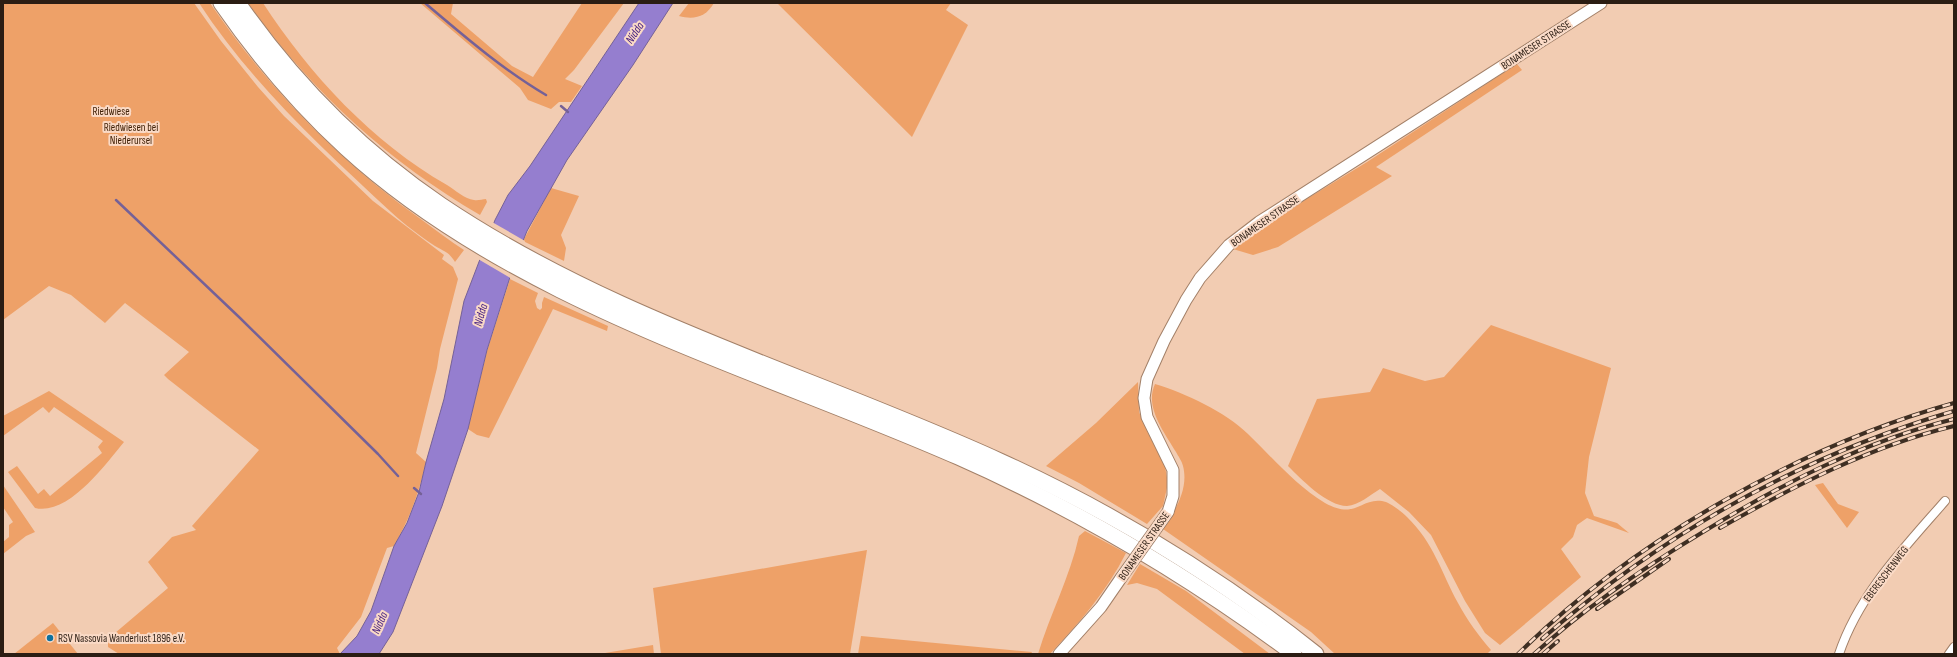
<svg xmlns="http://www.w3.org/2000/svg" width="1957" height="657" viewBox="0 0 1957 657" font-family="'Sofia Sans Condensed',sans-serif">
<rect width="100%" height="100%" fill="#f2ccb2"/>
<!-- green -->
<g fill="#eea168">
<path d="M3,3H194L221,41L258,87L284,116L373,201L444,255L442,259L453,267L458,279L440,349L437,368L416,453L426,462C419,493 410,518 394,546L387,548L361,617L337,648L340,654H119L108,647V639L168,588L148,562L172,537L196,530L192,526L259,450L168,379L164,375L189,352L125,303L105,323L71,295L49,286L3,320Z"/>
<path d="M199,3H210C268,88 338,160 422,220C436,230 450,241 464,250L455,262C448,251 445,252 435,246C420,236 404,224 391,212C321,147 252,84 199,3Z"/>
<path d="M248,3H263C310,75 372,142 447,185C455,190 465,199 474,200C478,201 482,199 486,199L487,202L480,215C387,161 310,90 248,3Z"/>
<polygon points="420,3 453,3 451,14 512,66 533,77 582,3 624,3 574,70 565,79 582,86 571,102 559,102 551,109 528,100 520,88"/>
<path d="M689,3H714C706,17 694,20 679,16Z"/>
<polygon points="777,3 951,3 946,10 968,25 912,137"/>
<polygon points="1517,64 1522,70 1376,167 1392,176 1278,247 1253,255 1233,249 1305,200 1367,162"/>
<polygon points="551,188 579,196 561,235 566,248 564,261 523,241"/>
<polygon points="510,279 538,293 535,301 537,308 540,310 542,308 542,303 544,297 608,326 607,331 553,309 489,438 477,435 468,429 487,351"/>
<path d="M1491,325L1611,368L1589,457L1585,493L1594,516L1617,523L1629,533L1587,518L1577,525L1573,537L1561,549L1581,577L1500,645L1485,633L1465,601L1431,535L1409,512L1380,489C1370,495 1359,505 1347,506C1327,506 1301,479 1288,466L1317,399L1370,392L1383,368L1425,381L1444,377Z"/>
<polygon points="1138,382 1139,412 1148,433 1163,456 1168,483 1163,506 1147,524 1079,483 1046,466 1096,423"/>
<path d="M1155,384C1185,393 1226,412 1248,434C1273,458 1295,485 1325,503C1356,520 1360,498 1382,501C1390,502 1402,512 1407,517C1434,543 1441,572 1458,603C1467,620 1479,636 1491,650L1487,654H1335L1311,632L1163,529C1175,511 1189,489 1183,466C1182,461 1178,456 1176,452C1165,433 1144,407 1155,384Z"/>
<path d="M49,391L124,442C105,465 68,516 35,508L8,472L17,466L38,494L44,489L50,496L102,453L98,447L103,441L54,407L49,413L43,407L3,436V416Z"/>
<polygon points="1823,483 1838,504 1859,512 1847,528 1815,485"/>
<polygon points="3,485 35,532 26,536 3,554 3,542 9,537 9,525 13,522 3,507"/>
<path d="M1085,531L1126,553C1107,591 1079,623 1050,654H1038C1050,614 1070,577 1079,536Z"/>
<polygon points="867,550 850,654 661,654 653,588"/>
<polygon points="1140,564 1186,591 1270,654 1245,654 1157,589 1137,583 1127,585"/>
<polygon points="53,623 78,654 14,654"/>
<polygon points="861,636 1032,652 1031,654 858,654"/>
<polygon points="653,645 654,654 599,654"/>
</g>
<!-- water -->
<polygon fill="#957ecf" stroke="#756197" points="639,3 673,3 633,65 567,160 527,231 516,258 487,350 468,429 442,506 393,632 379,654 340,654 357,636 371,611 394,546 407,523 419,492 426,462 444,399 464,301 495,220 508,195 530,166"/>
<!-- pier -->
<polygon fill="#f2ccb2" points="492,222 525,241 512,279 478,259"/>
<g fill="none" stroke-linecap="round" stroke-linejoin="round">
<!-- stream -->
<g stroke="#756197" stroke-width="2.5">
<path d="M425,3C464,36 502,69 546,95"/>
<polyline points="561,106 568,112"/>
<polyline points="116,200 239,317 378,454 398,476"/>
<polyline points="414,488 421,494"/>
</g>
<!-- street casing -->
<g stroke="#a38068" stroke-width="10">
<g id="street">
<path d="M1839,654C1859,594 1905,547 1945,501"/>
<polyline points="1949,654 1954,647"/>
</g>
</g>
<!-- secondary casing -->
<g stroke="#a38068" stroke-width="13">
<g id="secondary">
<polyline points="1168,512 1173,496 1173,470 1147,417 1144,398 1147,379 1164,341 1186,300 1200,278 1229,245 1259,222 1601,3"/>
<polyline points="1059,654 1101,607 1121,578"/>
</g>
</g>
<!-- highway casing -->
<g stroke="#a38068" stroke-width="17">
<g id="highway">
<path d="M221,3C257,55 299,105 346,148C514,302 753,367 958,457C1078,510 1189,576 1294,654"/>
<path d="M238,3C293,82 361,151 441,205C612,320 814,376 1000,461C1112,512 1219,577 1316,654"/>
</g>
</g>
<!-- street -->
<use href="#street" stroke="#fff" stroke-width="8"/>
<!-- secondary -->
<use href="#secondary" stroke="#fff" stroke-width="11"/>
<!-- highway -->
<use href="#highway" stroke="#fff" stroke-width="15"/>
<!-- rail casing -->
<g stroke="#3f2f23" stroke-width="4">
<g id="rail">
<path d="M1720,528C1794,486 1871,446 1954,426"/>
<polyline points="1597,609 1669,559"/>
<path d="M1542,639C1662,534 1801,456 1954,411"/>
<path d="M1518,654C1632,541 1800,446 1954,403"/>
<path d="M1534,654C1586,607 1643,568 1703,532C1781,484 1865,441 1954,419"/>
<polyline points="1543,654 1558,641"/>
</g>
</g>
<!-- rail -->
<use href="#rail" stroke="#fadac6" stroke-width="2.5" stroke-dasharray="8" stroke-linecap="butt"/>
<!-- secondary-bridge casing -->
<g stroke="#a38068" stroke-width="13" stroke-linecap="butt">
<polyline id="secondary-bridge" points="1121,578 1168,512"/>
</g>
<!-- secondary-bridge -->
<use href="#secondary-bridge" stroke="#fff" stroke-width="11"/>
</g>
<!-- markers -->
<circle fill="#0e719e" stroke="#fadac6" stroke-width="1.5" cx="50" cy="638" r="4"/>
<g text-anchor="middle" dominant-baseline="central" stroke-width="4" stroke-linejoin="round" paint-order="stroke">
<!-- street labels -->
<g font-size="11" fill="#2b1d13" stroke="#fadac6">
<text transform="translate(1536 45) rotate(-33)">BONAMESER STRASSE</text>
<text transform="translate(1265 221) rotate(-35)">BONAMESER STRASSE</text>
<text transform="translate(1144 546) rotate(-55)">BONAMESER STRASSE</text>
<text transform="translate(1886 574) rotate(-53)">EBERESCHENWEG</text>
</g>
<!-- park labels -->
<g font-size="11" fill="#412208" stroke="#fadac6">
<text x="111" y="111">Riedwiese</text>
<text x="131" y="127">Riedwiesen bei<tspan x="131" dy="13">Niederursel</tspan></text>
</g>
<!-- poi labels -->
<g font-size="11" fill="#2b1d13" stroke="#fadac6" text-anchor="start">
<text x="58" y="638">RSV Nassovia Wanderlust 1896 e.V.</text>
</g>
<!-- water labels -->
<g font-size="12" font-style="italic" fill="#482382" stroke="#fadac6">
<text transform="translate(635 33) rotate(-56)">Nidda</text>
<text transform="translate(481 315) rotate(-74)">Nidda</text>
<text transform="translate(380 623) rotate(-66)">Nidda</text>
</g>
</g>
<!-- border -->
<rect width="1957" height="657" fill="none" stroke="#2b1d13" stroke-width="8"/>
</svg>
